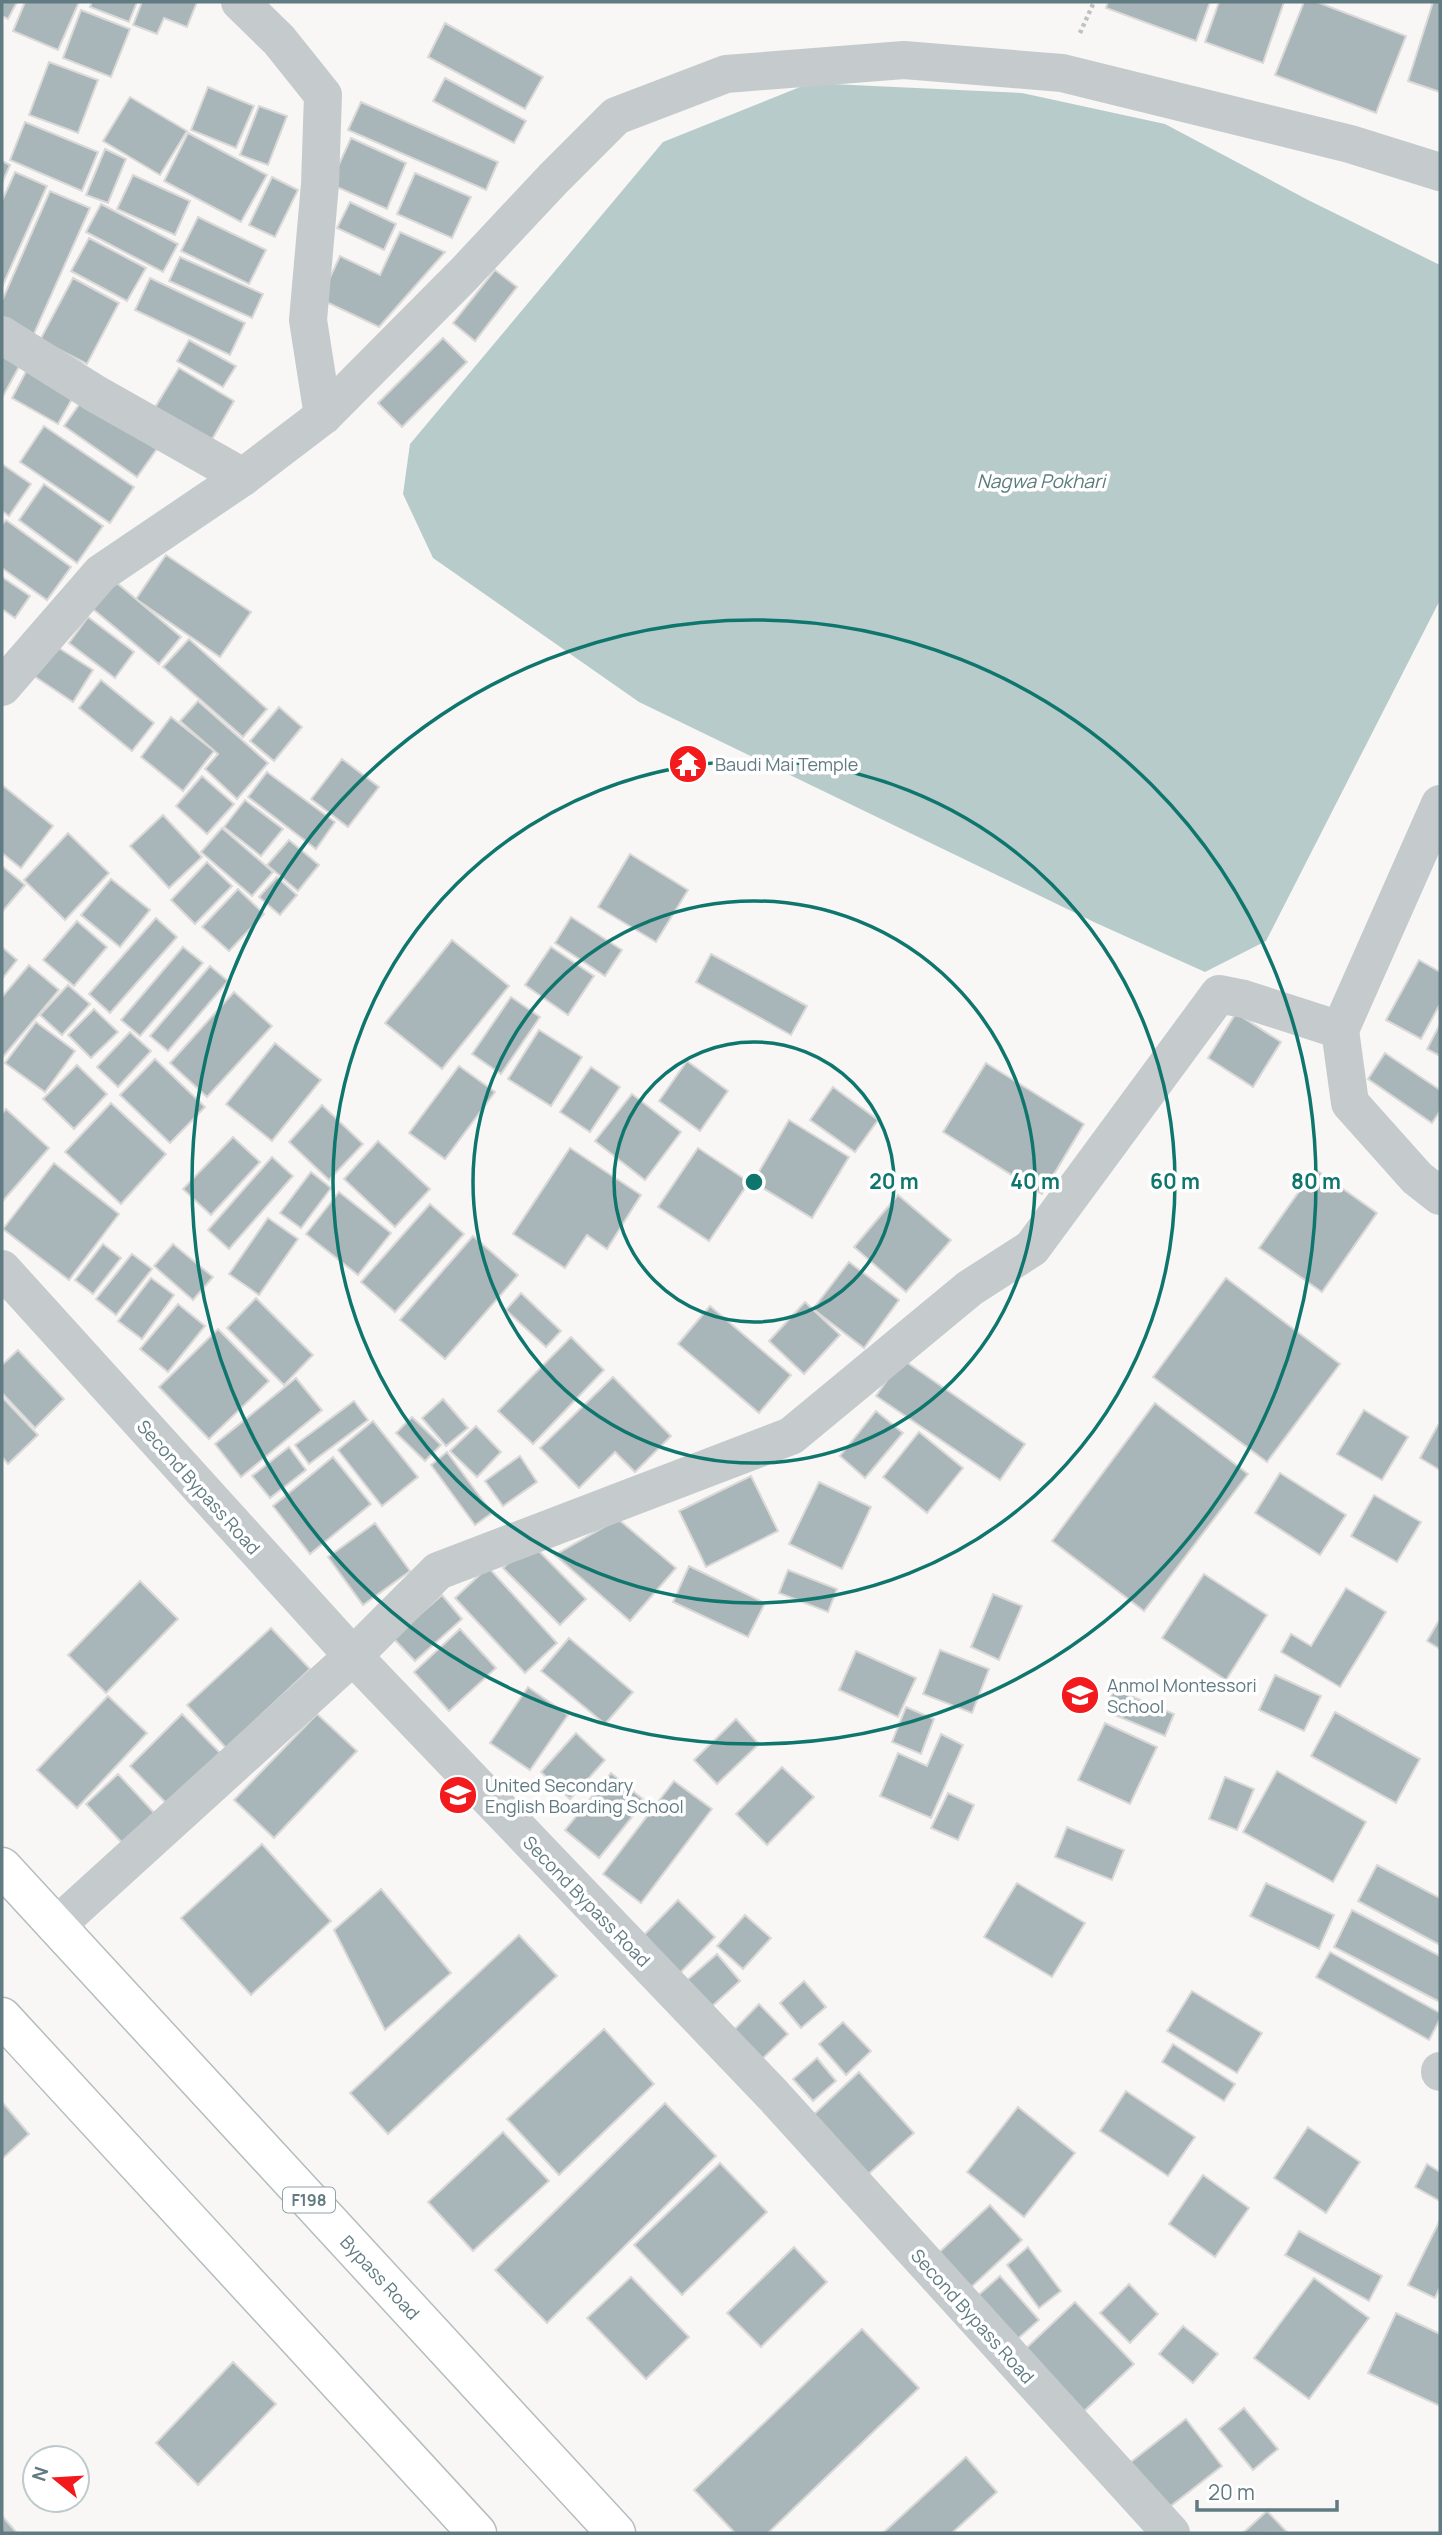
<svg xmlns="http://www.w3.org/2000/svg" width="1442" height="2535" viewBox="0 0 1442 2535" font-family="Manrope,sans-serif">
<rect width="100%" height="100%" fill="#f8f7f5"/>
<!-- water -->
<polygon fill="#b8cbcb" points="810,83 1022,93 1165,124 1308,200 1440,265 1440,600 1266,941 1205,972 1096,923 639,702 433,558 403,494 410,444 663,142"/>
<!-- building -->
<g fill="#a9b6b9" stroke="#dad9d7" stroke-width="2">
<polygon points="2,2 17,2 8,19 2,16"/>
<polygon points="25,2 79,2 58,50 13,31"/>
<polygon points="92,2 137,2 129,22 90,7"/>
<polygon points="142,2 197,2 187,27 164,18 157,34 133,25"/>
<polygon points="1108,2 1210,2 1196,41 1106,8"/>
<polygon points="1219,2 1284,2 1263,63 1205,42"/>
<polygon points="1304,2 1317,2 1406,36 1376,113 1275,75"/>
<polygon points="1433,2 1440,2 1440,92 1408,81"/>
<polygon points="81,10 130,29 111,77 63,58"/>
<polygon points="445,23 543,77 525,109 428,57"/>
<polygon points="49,62 98,80 78,133 29,115"/>
<polygon points="445,78 526,121 514,143 433,101"/>
<polygon points="208,87 254,106 236,148 191,130"/>
<polygon points="130,97 187,131 160,175 103,141"/>
<polygon points="361,102 498,162 486,190 348,130"/>
<polygon points="259,106 287,116 268,165 240,155"/>
<polygon points="25,122 98,152 82,191 10,160"/>
<polygon points="188,133 267,175 241,222 164,181"/>
<polygon points="351,138 406,163 387,209 330,184"/>
<polygon points="105,149 126,159 108,203 86,195"/>
<polygon points="2,161 10,165 2,183"/>
<polygon points="15,172 47,186 2,287 2,201"/>
<polygon points="415,173 471,197 452,238 397,214"/>
<polygon points="133,175 190,201 175,235 117,209"/>
<polygon points="272,177 298,190 275,237 249,225"/>
<polygon points="50,191 90,208 33,336 2,322 2,301"/>
<polygon points="350,202 396,224 384,250 337,228"/>
<polygon points="101,204 178,244 163,272 86,232"/>
<polygon points="198,217 266,250 249,284 181,251"/>
<polygon points="400,232 445,252 379,327 320,299 340,256 380,275"/>
<polygon points="89,238 146,268 127,301 71,271"/>
<polygon points="180,257 263,294 252,318 169,281"/>
<polygon points="495,270 517,287 475,341 453,323"/>
<polygon points="73,278 119,303 87,364 40,340"/>
<polygon points="150,278 245,323 230,355 135,310"/>
<polygon points="443,338 467,362 402,427 378,403"/>
<polygon points="189,340 236,366 223,387 177,361"/>
<polygon points="2,353 21,363 2,398"/>
<polygon points="30,364 77,390 58,424 12,398"/>
<polygon points="179,368 234,401 207,448 151,414"/>
<polygon points="86,395 159,446 137,477 64,426"/>
<polygon points="44,426 134,487 110,523 20,462"/>
<polygon points="2,464 31,484 9,516 2,511"/>
<polygon points="44,484 103,526 77,563 19,520"/>
<polygon points="6,520 71,567 47,600 2,568 2,525"/>
<polygon points="166,555 251,612 220,657 136,599"/>
<polygon points="2,577 30,596 15,618 2,609"/>
<polygon points="111,578 181,637 159,664 88,605"/>
<polygon points="88,617 134,652 115,678 69,643"/>
<polygon points="189,639 267,709 243,737 163,667"/>
<polygon points="51,643 93,670 73,702 31,674"/>
<polygon points="101,680 154,723 132,751 79,708"/>
<polygon points="198,701 268,763 237,799 205,769 218,754 180,721"/>
<polygon points="279,707 302,727 274,761 250,741"/>
<polygon points="171,717 214,751 183,791 141,757"/>
<polygon points="342,759 379,787 348,827 311,799"/>
<polygon points="267,772 335,822 316,849 248,797"/>
<polygon points="202,776 234,804 207,834 176,806"/>
<polygon points="2,785 53,826 21,868 2,853"/>
<polygon points="245,800 283,829 261,856 224,827"/>
<polygon points="163,815 202,857 169,888 130,846"/>
<polygon points="222,828 273,872 252,896 201,852"/>
<polygon points="68,833 109,873 65,920 24,880"/>
<polygon points="289,840 319,865 298,891 267,865"/>
<polygon points="630,854 688,890 656,942 598,907"/>
<polygon points="207,862 232,886 195,924 171,900"/>
<polygon points="2,866 25,885 2,912"/>
<polygon points="277,877 297,895 280,915 259,897"/>
<polygon points="111,879 150,910 120,947 81,915"/>
<polygon points="238,889 264,914 229,951 202,927"/>
<polygon points="571,917 622,950 605,976 555,943"/>
<polygon points="156,918 177,937 110,1013 89,994"/>
<polygon points="77,921 107,947 74,986 43,960"/>
<polygon points="452,940 509,986 442,1069 385,1023"/>
<polygon points="2,947 17,960 2,979"/>
<polygon points="183,947 203,963 140,1036 121,1020"/>
<polygon points="551,947 594,976 568,1015 525,985"/>
<polygon points="711,954 807,1006 791,1035 696,982"/>
<polygon points="1419,960 1440,972 1440,1004 1421,1039 1386,1020"/>
<polygon points="29,965 59,990 2,1058 2,997"/>
<polygon points="210,966 228,981 168,1051 150,1036"/>
<polygon points="68,985 90,1004 62,1035 40,1015"/>
<polygon points="234,992 272,1026 207,1097 170,1063"/>
<polygon points="511,997 540,1017 501,1074 472,1054"/>
<polygon points="94,1009 118,1032 91,1058 68,1035"/>
<polygon points="1236,1013 1281,1042 1253,1087 1208,1058"/>
<polygon points="36,1022 75,1051 45,1092 5,1063"/>
<polygon points="1440,1024 1440,1056 1427,1049"/>
<polygon points="539,1030 582,1057 551,1106 508,1079"/>
<polygon points="130,1032 151,1051 118,1087 97,1067"/>
<polygon points="275,1043 321,1080 272,1141 226,1104"/>
<polygon points="1385,1053 1440,1090 1440,1111 1432,1123 1368,1079"/>
<polygon points="155,1059 205,1107 170,1143 120,1095"/>
<polygon points="687,1061 728,1091 700,1131 659,1101"/>
<polygon points="986,1063 1084,1124 1042,1194 943,1132"/>
<polygon points="77,1065 107,1094 74,1129 43,1099"/>
<polygon points="459,1066 495,1092 445,1159 409,1133"/>
<polygon points="591,1067 620,1087 590,1132 560,1112"/>
<polygon points="833,1087 878,1120 855,1152 810,1120"/>
<polygon points="632,1094 681,1132 645,1180 595,1141"/>
<polygon points="111,1103 166,1154 121,1204 65,1152"/>
<polygon points="322,1105 363,1144 329,1180 289,1142"/>
<polygon points="6,1109 49,1148 2,1202 2,1114"/>
<polygon points="789,1120 849,1157 812,1218 753,1182"/>
<polygon points="233,1137 260,1162 211,1215 183,1189"/>
<polygon points="378,1141 430,1189 395,1227 344,1179"/>
<polygon points="570,1148 641,1195 607,1249 587,1235 565,1268 513,1234"/>
<polygon points="698,1148 749,1182 709,1241 658,1207"/>
<polygon points="272,1157 293,1176 229,1249 208,1230"/>
<polygon points="54,1163 119,1214 69,1280 3,1229"/>
<polygon points="1315,1169 1377,1213 1322,1292 1259,1248"/>
<polygon points="311,1172 331,1188 301,1228 280,1213"/>
<polygon points="339,1192 391,1233 358,1275 306,1234"/>
<polygon points="898,1195 951,1240 906,1292 854,1247"/>
<polygon points="430,1204 464,1234 395,1312 361,1282"/>
<polygon points="268,1218 298,1239 259,1295 229,1274"/>
<polygon points="473,1236 518,1275 445,1359 400,1320"/>
<polygon points="103,1244 121,1258 93,1294 75,1280"/>
<polygon points="173,1244 213,1277 193,1300 154,1266"/>
<polygon points="132,1254 152,1269 116,1315 96,1299"/>
<polygon points="849,1262 899,1300 864,1348 813,1309"/>
<polygon points="151,1278 174,1295 142,1339 118,1321"/>
<polygon points="1226,1278 1340,1364 1267,1462 1153,1377"/>
<polygon points="521,1293 561,1331 546,1347 506,1310"/>
<polygon points="256,1298 313,1355 284,1385 227,1328"/>
<polygon points="805,1302 840,1335 804,1374 769,1341"/>
<polygon points="178,1304 205,1326 168,1372 140,1349"/>
<polygon points="710,1306 791,1375 759,1413 678,1344"/>
<polygon points="218,1329 269,1381 209,1439 159,1387"/>
<polygon points="571,1337 604,1370 533,1444 498,1411"/>
<polygon points="18,1350 64,1399 35,1428 2,1393 2,1365"/>
<polygon points="902,1359 1025,1444 1000,1480 876,1396"/>
<polygon points="613,1377 671,1436 635,1472 615,1452 579,1488 540,1448"/>
<polygon points="296,1378 322,1410 241,1477 215,1444"/>
<polygon points="2,1397 38,1435 8,1464 2,1457"/>
<polygon points="443,1399 468,1428 446,1446 422,1418"/>
<polygon points="354,1401 368,1420 309,1464 295,1445"/>
<polygon points="1155,1403 1248,1474 1144,1611 1052,1541"/>
<polygon points="1364,1410 1408,1437 1382,1480 1337,1454"/>
<polygon points="876,1411 903,1433 865,1478 840,1456"/>
<polygon points="412,1417 441,1445 425,1461 396,1433"/>
<polygon points="373,1421 418,1477 382,1506 338,1450"/>
<polygon points="1438,1425 1440,1426 1440,1470 1420,1458"/>
<polygon points="476,1426 501,1452 477,1477 450,1451"/>
<polygon points="919,1432 963,1468 927,1513 883,1477"/>
<polygon points="289,1447 306,1470 270,1498 252,1476"/>
<polygon points="447,1452 492,1513 475,1525 431,1465"/>
<polygon points="520,1456 537,1482 503,1506 485,1481"/>
<polygon points="333,1457 371,1504 310,1554 273,1506"/>
<polygon points="1280,1473 1346,1515 1320,1555 1255,1513"/>
<polygon points="751,1476 778,1531 706,1567 679,1511"/>
<polygon points="819,1482 871,1507 842,1569 789,1544"/>
<polygon points="1374,1495 1421,1522 1397,1562 1351,1536"/>
<polygon points="618,1519 676,1568 630,1621 555,1555"/>
<polygon points="375,1523 410,1571 363,1605 328,1557"/>
<polygon points="530,1542 586,1599 560,1625 503,1568"/>
<polygon points="689,1566 765,1603 748,1637 673,1602"/>
<polygon points="488,1567 557,1643 525,1673 455,1598"/>
<polygon points="788,1570 837,1589 828,1612 779,1593"/>
<polygon points="1204,1574 1267,1615 1226,1680 1162,1638"/>
<polygon points="140,1581 178,1619 106,1693 68,1655"/>
<polygon points="1346,1588 1386,1612 1340,1687 1281,1652 1291,1634 1311,1646"/>
<polygon points="993,1594 1022,1606 999,1660 971,1647"/>
<polygon points="442,1595 462,1619 415,1661 393,1638"/>
<polygon points="1438,1622 1440,1623 1440,1649 1427,1641"/>
<polygon points="271,1628 310,1669 226,1748 187,1705"/>
<polygon points="460,1629 496,1668 449,1711 414,1672"/>
<polygon points="569,1638 633,1692 605,1724 541,1671"/>
<polygon points="940,1650 989,1669 972,1713 923,1694"/>
<polygon points="856,1651 916,1678 898,1717 839,1690"/>
<polygon points="1275,1675 1321,1696 1304,1731 1259,1710"/>
<polygon points="528,1687 568,1715 530,1770 490,1743"/>
<polygon points="1114,1689 1174,1714 1165,1736 1105,1711"/>
<polygon points="108,1696 147,1733 77,1808 37,1770"/>
<polygon points="906,1707 934,1719 921,1754 892,1742"/>
<polygon points="1335,1712 1420,1759 1396,1803 1311,1756"/>
<polygon points="182,1714 223,1756 171,1808 130,1766"/>
<polygon points="317,1714 357,1751 274,1838 234,1800"/>
<polygon points="736,1719 759,1744 717,1784 694,1760"/>
<polygon points="1105,1723 1157,1747 1130,1804 1078,1780"/>
<polygon points="576,1733 605,1760 570,1799 541,1772"/>
<polygon points="941,1734 963,1745 931,1818 880,1796 898,1753 927,1766"/>
<polygon points="782,1767 814,1797 767,1845 736,1814"/>
<polygon points="1277,1771 1366,1822 1333,1882 1243,1832"/>
<polygon points="611,1773 645,1801 599,1858 565,1830"/>
<polygon points="118,1774 158,1817 126,1847 86,1804"/>
<polygon points="1225,1777 1254,1789 1237,1830 1209,1819"/>
<polygon points="674,1781 712,1809 641,1903 603,1874"/>
<polygon points="948,1793 974,1805 958,1840 931,1828"/>
<polygon points="1067,1827 1124,1850 1112,1880 1055,1857"/>
<polygon points="262,1844 331,1921 251,1995 181,1918"/>
<polygon points="1377,1865 1440,1898 1440,1945 1358,1901"/>
<polygon points="1017,1883 1085,1923 1052,1977 984,1937"/>
<polygon points="1266,1883 1334,1915 1319,1949 1250,1916"/>
<polygon points="381,1889 451,1973 385,2030 334,1930"/>
<polygon points="678,1900 715,1937 679,1974 642,1937"/>
<polygon points="1352,1910 1440,1956 1440,2002 1334,1947"/>
<polygon points="745,1915 771,1938 743,1969 717,1946"/>
<polygon points="519,1935 557,1976 388,2134 350,2093"/>
<polygon points="1330,1952 1440,2013 1440,2019 1429,2040 1316,1977"/>
<polygon points="717,1954 740,1981 710,2008 686,1981"/>
<polygon points="804,1981 826,2007 801,2028 780,2003"/>
<polygon points="1192,1991 1262,2033 1237,2073 1167,2031"/>
<polygon points="759,2004 788,2034 758,2063 730,2034"/>
<polygon points="843,2022 871,2051 846,2075 819,2044"/>
<polygon points="604,2029 654,2084 559,2175 507,2119"/>
<polygon points="1173,2044 1235,2084 1224,2101 1162,2062"/>
<polygon points="817,2058 836,2081 813,2101 793,2079"/>
<polygon points="859,2072 914,2133 864,2178 810,2118"/>
<polygon points="1126,2091 1195,2137 1168,2176 1100,2131"/>
<polygon points="2,2102 29,2134 2,2159"/>
<polygon points="665,2103 716,2156 547,2323 495,2270"/>
<polygon points="1018,2107 1075,2153 1024,2217 967,2172"/>
<polygon points="1308,2127 1360,2162 1326,2213 1274,2178"/>
<polygon points="503,2132 549,2181 473,2251 428,2202"/>
<polygon points="720,2163 767,2212 682,2295 634,2245"/>
<polygon points="1427,2164 1440,2172 1440,2201 1415,2187"/>
<polygon points="1203,2175 1249,2208 1215,2257 1169,2224"/>
<polygon points="990,2205 1022,2240 967,2291 934,2257"/>
<polygon points="1440,2220 1440,2287 1435,2298 1408,2285"/>
<polygon points="1299,2231 1382,2276 1369,2301 1285,2255"/>
<polygon points="794,2247 827,2282 761,2347 727,2313"/>
<polygon points="1028,2247 1061,2291 1039,2308 1007,2265"/>
<polygon points="1000,2276 1039,2320 1012,2344 973,2300"/>
<polygon points="631,2277 689,2337 646,2379 587,2318"/>
<polygon points="1314,2278 1369,2318 1309,2399 1254,2358"/>
<polygon points="1129,2284 1158,2314 1130,2343 1100,2313"/>
<polygon points="1075,2302 1134,2364 1079,2416 1020,2354"/>
<polygon points="1396,2313 1440,2334 1440,2406 1368,2373"/>
<polygon points="1183,2326 1218,2354 1193,2383 1159,2354"/>
<polygon points="862,2329 919,2388 768,2533 735,2533 694,2490"/>
<polygon points="233,2362 276,2404 198,2485 156,2443"/>
<polygon points="1244,2408 1278,2449 1253,2470 1219,2429"/>
<polygon points="1186,2419 1222,2466 1163,2512 1127,2465"/>
<polygon points="966,2457 997,2492 952,2533 883,2533"/>
<polygon points="1267,2511 1287,2532 1243,2533"/>
<polygon points="3,2517 17,2533 2,2533"/>
</g>
<g fill="none" stroke-linecap="round" stroke-linejoin="round">
<!-- primary casing -->
<g stroke="#b5bdbf" stroke-width="41">
<g id="primary">
<path id="s1" d="M2,1867L616,2533"/>
<polyline points="2,2017 477,2533"/>
</g>
</g>
<!-- path -->
<polyline stroke="#bec2c3" stroke-width="4.5" stroke-dasharray="3.5 3.5" stroke-linecap="butt" points="1080,33 1094,2"/>
<!-- minor -->
<g stroke="#c5cbcd" stroke-width="38">
<polyline points="240,2 279,40 323,95 320,184 308,320 323,416"/>
<polyline points="2,335 96,394 243,477"/>
<polyline points="2,687 101,573 243,477 323,416 464,274 553,179 616,116 726,74 904,60 1062,73 1350,144 1440,172"/>
<polyline points="1340,1030 1350,1103 1417,1178 1440,1196"/>
<polyline points="2,1269 353,1656 773,2095 1171,2533"/>
<polyline points="1440,2072 1440,2071"/>
</g>
<!-- tertiary -->
<polyline stroke="#c5cbcd" stroke-width="38" points="56,1926 353,1656 438,1571 791,1436 970,1288 1032,1248 1219,994 1244,999 1340,1030 1440,804"/>
<!-- primary -->
<use href="#primary" stroke="#fff" stroke-width="38"/>
</g>
<!-- distance rings -->
<g fill="none" stroke="#0f766e" stroke-width="3.5">
<circle cx="754" cy="1182" r="140"/>
<circle cx="754" cy="1182" r="281"/>
<circle cx="754" cy="1182" r="421"/>
<circle cx="754" cy="1182" r="562"/>
</g>
<!-- icons -->
<defs>
<g id="temple-disc" transform="scale(2.0125)"><circle r="9.5" fill="#f21a1d" stroke="#fff"/><path d="M0-6L5-2H3V0L6.5 2.5H4V6H1.5V3h-3V6H-4V2.5H-6.5L-3 0V-2H-5Z" fill="#fff"/></g>
<g id="school-disc" transform="scale(2.0125)"><circle r="9.5" fill="#f21a1d" stroke="#fff"/><path d="M0-5L7-2L0 1L-7-2ZM-4 1L0 2.5L4 1V4Q0 6-4 4Z" fill="#fff"/></g>
</defs>
<g fill-rule="evenodd">
<use href="#temple-disc" x="688" y="764"/>
<use href="#school-disc" x="1080" y="1695"/>
<use href="#school-disc" x="458" y="1795"/>
</g>
<g text-anchor="middle" dominant-baseline="central" stroke-width="7" stroke-linejoin="round" paint-order="stroke">
<!-- shield labels -->
<rect fill="#fff" stroke="#90a3a8" stroke-width="2" x="283" y="2187.5" width="52" height="25" rx="5"/>
<g font-size="16" font-weight="bold" fill="#607b82">
<text x="309" y="2200">F198</text>
</g>
<!-- poi labels -->
<g font-size="18" fill="#607b82" stroke="#fff" text-anchor="start">
<text x="715" y="764">Baudi Mai Temple</text>
<text x="1107" y="1685">Anmol Montessori<tspan x="1107" dy="21">School</tspan></text>
<text x="485" y="1785">United Secondary<tspan x="485" dy="21">English Boarding School</tspan></text>
</g>
<!-- street labels -->
<g font-size="18" fill="#607b82" stroke="#fff">
<text transform="translate(199 1487) rotate(48)">Second Bypass Road</text>
<text transform="translate(587 1901) rotate(46)">Second Bypass Road</text>
<text stroke="none"><textPath href="#s1" startOffset="558">Bypass Road</textPath></text>
<text transform="translate(973 2316) rotate(48)">Second Bypass Road</text>
</g>
<!-- water labels -->
<g font-size="19" font-style="italic" fill="#5b7c7d" stroke="#fff">
<text x="1041" y="481">Nagwa Pokhari</text>
</g>
</g>
<circle cx="754" cy="1182" r="10" fill="#0f766e" stroke="#fff" stroke-width="3.5"/>
<g font-size="21" text-anchor="middle" font-weight="bold" fill="#0f766e" stroke="#fff" stroke-width="7" stroke-linejoin="round" paint-order="stroke">
<text x="894" y="1189">20 m</text>
<text x="1035" y="1189">40 m</text>
<text x="1175" y="1189">60 m</text>
<text x="1316" y="1189">80 m</text>
</g>
<!-- border -->
<rect width="1442" height="2535" fill="none" stroke="#607b82" stroke-width="7"/>
<!-- north arrow -->
<g transform="translate(56 2479) rotate(288)"><circle r="33" fill="#ffffff" stroke="#bfcacd" stroke-width="2"/>
<path d="M0-5L12 26L0 18L-12 26Z" fill="#f21a1d"/>
<text y="-10" font-size="19" font-weight="bold" text-anchor="middle" fill="#607b82">N</text>
</g>
<!-- scale -->
<path d="M1197 2500v10h140v-10" fill="none" stroke="#607b82" stroke-width="3.5"/>
<text x="1208" y="2500" font-size="21" fill="#607b82" stroke="#ffffff" stroke-width="5" paint-order="stroke">20 m</text>
</svg>
